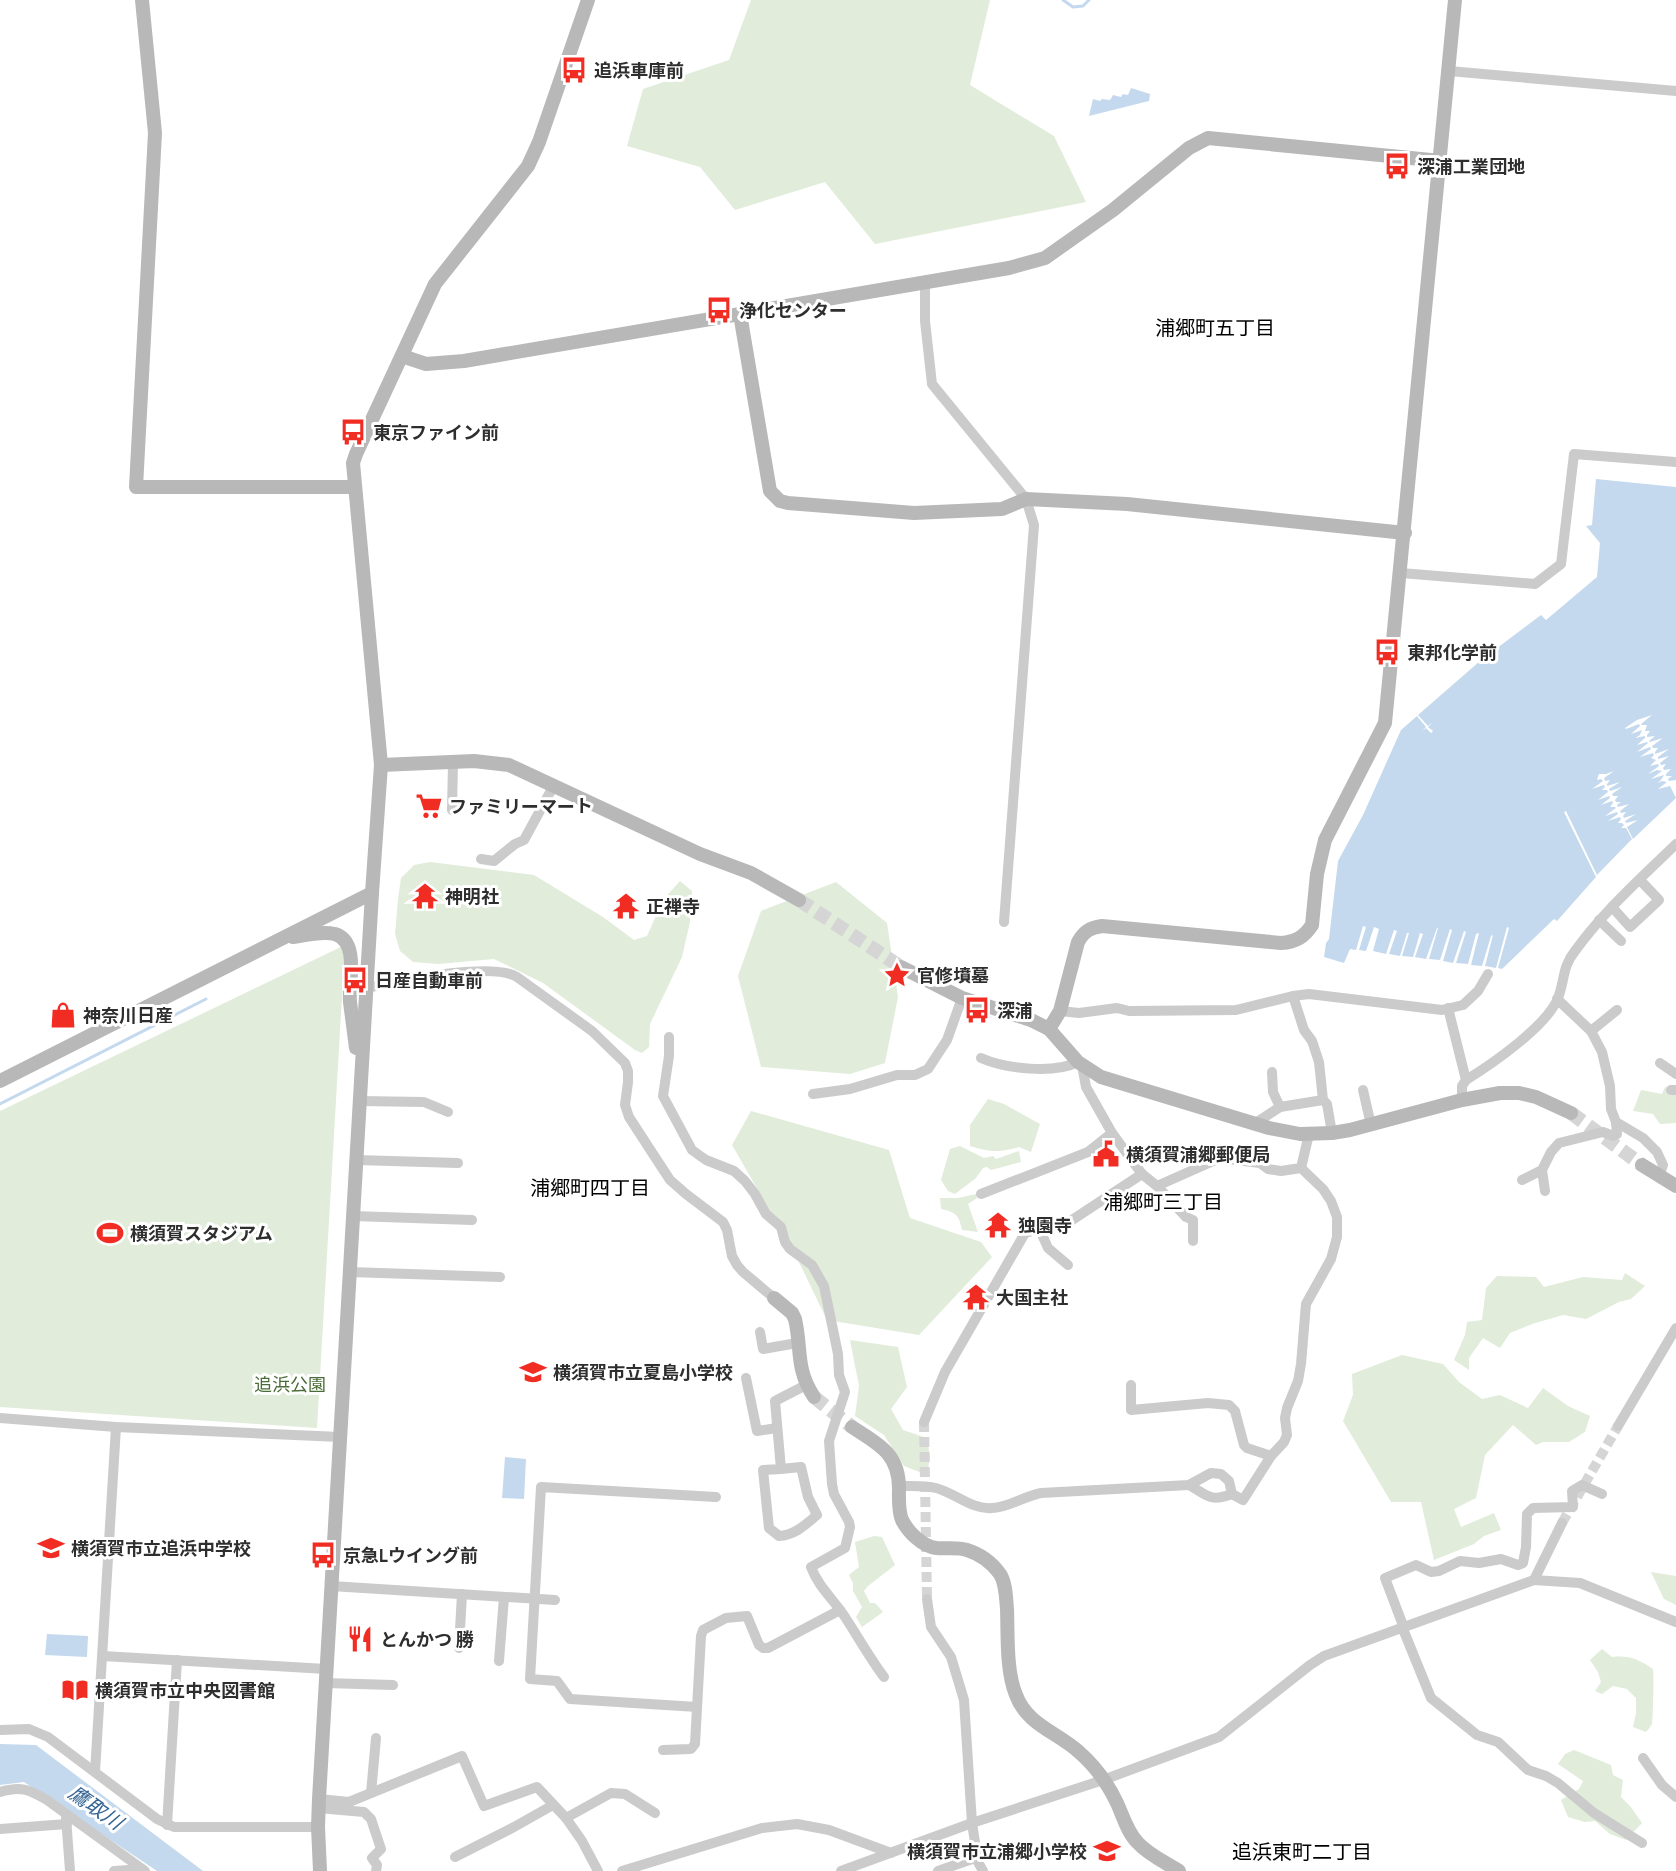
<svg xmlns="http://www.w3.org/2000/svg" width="1676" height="1871" viewBox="0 0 1676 1871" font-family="'Archivo Narrow','Noto Sans JP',sans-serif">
<rect width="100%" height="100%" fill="#fff"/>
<!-- green -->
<g fill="#e1ecda">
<polygon points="751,0 990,0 970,85 1054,136 1086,202 875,244 825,182 735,210 700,167 627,146 643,89 729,60"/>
<polygon points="430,862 534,875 603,917 634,940 647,936 663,900 680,881 692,891 690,922 682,957 650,1024 649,1047 642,1053 635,1050 543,983 494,959 438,964 413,962 400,951 395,934 398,899 401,878 414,865"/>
<polygon points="836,882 887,923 898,997 885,1063 850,1074 761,1067 738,976 761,911"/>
<polygon points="345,945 317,1428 0,1407 0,1111"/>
<polygon points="1665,1087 1676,1091 1676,1123 1660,1124 1653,1114 1633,1111 1641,1090 1662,1094"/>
<path d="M988,1099L1004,1104L1040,1124L1031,1152L1019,1147C998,1153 990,1152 970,1146V1125Z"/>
<polygon points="751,1111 889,1150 910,1218 981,1242 992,1257 919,1335 827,1320 796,1256 732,1145"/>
<polygon points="960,1146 984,1158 993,1156 996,1159 1019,1151 1021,1162 991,1170 987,1167 983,1168 976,1178 955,1194 948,1191 941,1180 950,1149"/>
<path d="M976,1194L977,1198L968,1204L978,1232L962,1230C959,1215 956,1212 941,1209L940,1198H958Z"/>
<polygon points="1625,1273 1645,1286 1631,1299 1619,1302 1586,1319 1563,1315 1532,1324 1510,1333 1500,1348 1483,1338 1469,1358 1469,1370 1454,1360 1465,1335 1467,1322 1482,1320 1486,1288 1497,1276 1536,1277 1544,1287 1583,1277 1622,1280"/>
<polygon points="850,1340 898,1347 907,1387 891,1409 903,1430 927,1438 930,1457 927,1475 904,1466 884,1435 855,1416 859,1386"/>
<polygon points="1402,1355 1443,1364 1459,1382 1482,1399 1500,1395 1528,1408 1543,1388 1568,1406 1590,1416 1585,1432 1569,1442 1543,1442 1536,1445 1513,1425 1485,1455 1476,1498 1454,1509 1461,1527 1494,1513 1501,1530 1484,1536 1474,1544 1434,1560 1421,1502 1391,1502 1343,1421 1353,1395 1352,1374"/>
<polygon points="874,1536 882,1537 895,1565 868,1586 864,1591 870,1603 875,1603 883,1612 862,1627 856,1617 862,1607 853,1591 853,1583 849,1575 859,1567 855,1542"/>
<polygon points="1651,1572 1676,1576 1676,1605 1664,1599"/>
<path d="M1602,1649L1612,1657C1629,1655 1638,1659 1653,1669C1654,1675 1653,1720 1652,1724C1650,1727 1648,1730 1646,1732L1633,1727L1636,1713V1698L1627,1689L1613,1686L1602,1694L1595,1691L1601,1682L1598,1672L1590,1660Z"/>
<polygon points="1574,1750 1611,1765 1613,1775 1623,1780 1621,1797 1630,1806 1642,1823 1626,1840 1610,1834 1595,1821 1585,1822 1568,1817 1561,1800 1579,1789 1583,1781 1558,1764 1565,1754"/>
</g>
<!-- water -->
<g fill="#c4d9ee">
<polygon points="1131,88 1150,94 1149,101 1089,116 1093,99 1100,101 1102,99 1110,100 1113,95 1121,97 1123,94 1128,95"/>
<polygon points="1596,479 1676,487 1676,780 1669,781 1668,779 1672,776 1666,776 1666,774 1671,769 1664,770 1663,768 1666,764 1661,765 1660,763 1669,756 1658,759 1658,757 1669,749 1655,754 1655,752 1658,748 1653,748 1652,746 1663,738 1650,742 1649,741 1655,736 1647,737 1647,735 1650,731 1645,731 1647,725 1642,725 1641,724 1652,715 1637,720 1625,728 1626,729 1639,724 1640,726 1631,734 1642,730 1640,735 1635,738 1645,736 1645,738 1637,745 1647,742 1648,743 1637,752 1650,747 1651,749 1640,757 1653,753 1654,755 1651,758 1656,760 1650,766 1658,764 1659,766 1648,774 1657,770 1662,771 1651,779 1664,775 1661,780 1657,783 1662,781 1667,782 1658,789 1670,786 1676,798 1633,839 1627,827 1638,820 1626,823 1625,821 1636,814 1624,818 1623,816 1626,812 1621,813 1620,811 1629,804 1618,807 1617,805 1621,802 1616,802 1615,800 1618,796 1613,796 1612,794 1622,787 1610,791 1609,789 1620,782 1607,786 1607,784 1610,780 1605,781 1604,778 1614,771 1606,774 1599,774 1597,780 1601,779 1603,781 1592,789 1604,785 1605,787 1602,790 1607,790 1608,792 1598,800 1609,796 1610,798 1601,805 1612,801 1613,803 1610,807 1615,807 1616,808 1605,816 1617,812 1618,814 1608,821 1620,817 1621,819 1618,823 1622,823 1624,825 1621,828 1626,828 1632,839 1597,875 1566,811 1564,812 1596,877 1557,921 1554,919 1502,969 1498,968 1509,928 1507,927 1496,968 1485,966 1493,935 1491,936 1482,966 1471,965 1479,933 1476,934 1468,964 1456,963 1466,932 1464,931 1453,963 1443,961 1452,930 1450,929 1440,960 1429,959 1438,928 1437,928 1426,959 1415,957 1423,934 1420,933 1413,957 1402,956 1409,933 1407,933 1400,956 1389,954 1397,931 1394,930 1386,954 1373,951 1379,929 1374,927 1366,951 1359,950 1366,927 1363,926 1356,950 1350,949 1344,963 1324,957 1326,943 1329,939 1338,861 1363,815 1401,730 1417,716 1426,727 1422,731 1426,728 1431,733 1433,731 1428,727 1433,722 1428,726 1418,715 1480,661 1541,615 1546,620 1597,577 1600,543 1586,526 1592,525"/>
<polygon points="505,1457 526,1459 524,1499 502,1498"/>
<polygon points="47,1634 88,1636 87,1657 45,1655"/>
<polygon points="0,1744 36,1745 203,1871 157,1871 24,1782 0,1785"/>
</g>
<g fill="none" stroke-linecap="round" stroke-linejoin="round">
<!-- stream -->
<g stroke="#c4d9ee" stroke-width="3">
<polyline points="1063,0 1073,7 1083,6 1089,0"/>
<polyline points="0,1104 206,999"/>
</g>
<!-- street-tunnel -->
<g stroke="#d5d5d5" stroke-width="10" stroke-dasharray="10 5" stroke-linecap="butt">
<polyline points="924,1422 927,1599"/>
<polyline points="1562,1523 1618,1426"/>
</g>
<!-- secondary-tunnel -->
<g stroke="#d5d5d5" stroke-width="14" stroke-dasharray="14 7" stroke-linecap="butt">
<polyline points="799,900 901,967"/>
<polyline points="1571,1113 1642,1165"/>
<polyline points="814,1397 852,1427"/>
</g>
<!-- street -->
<g stroke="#cbcbcb" stroke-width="10">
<polyline points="1449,71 1676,91"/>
<polyline points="925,283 925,321 932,384 1026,499 1034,525 1004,922"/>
<polyline points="1401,573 1535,584 1561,564 1574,454 1676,462"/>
<polyline points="452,810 453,763"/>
<polyline points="481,859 494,861 515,844 524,840 554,785"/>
<polyline points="1612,907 1630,927 1659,900 1640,880"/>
<polyline points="1599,920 1621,941"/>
<path d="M366,988C398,982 491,961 517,977L592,1031L625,1063L628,1071V1082L625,1105L629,1117L653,1154L670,1180L686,1194L723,1222L727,1230L732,1256L737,1265L743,1272L774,1298"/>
<polyline points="1293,996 1304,1030 1312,1041 1319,1062 1323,1100 1327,1104 1332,1133"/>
<polyline points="1557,999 1591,1031 1602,1052 1610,1086 1611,1109 1616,1122 1643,1138 1657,1152 1663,1165 1659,1177"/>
<polyline points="1448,1008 1466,1080"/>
<polyline points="1060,1011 1079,1013 1117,1008 1129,1011 1236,1010 1293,996 1309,994 1442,1010 1463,1005 1478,991 1488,974"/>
<polyline points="1591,1031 1617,1010"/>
<path d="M669,1037V1056L663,1096L692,1150L706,1160L734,1171L745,1181L755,1194L766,1214L781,1227L785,1242L790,1249L812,1265L824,1286L838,1354L839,1375L845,1392L829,1441L832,1484L834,1494L849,1522L850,1527L845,1548L811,1567C818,1586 832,1598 843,1614C857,1635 869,1657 884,1677"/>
<path d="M981,1058C1006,1069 1054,1074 1078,1062"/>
<polyline points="1660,1063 1676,1074"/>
<polyline points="1082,1065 1086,1087 1112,1133 1142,1174 1157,1186 1186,1217 1193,1220 1193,1241"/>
<polyline points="1272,1072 1273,1092 1280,1107"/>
<polyline points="1363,1090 1371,1125"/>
<polyline points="1671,1090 1676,1090"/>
<polyline points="813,1094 850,1089 897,1075 915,1075 928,1069 947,1040 962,998"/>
<path d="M1462,1100V1086L1466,1080C1492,1064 1547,1026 1558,998C1565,980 1562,967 1575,951C1604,911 1641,878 1676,844"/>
<polyline points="360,1101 424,1102 448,1112"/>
<polyline points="1254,1124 1280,1107 1323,1100"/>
<polyline points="357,1160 458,1163"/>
<polyline points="1542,1170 1545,1191"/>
<polyline points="1522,1180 1542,1170 1551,1152 1559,1143 1603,1132 1613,1136 1617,1134 1616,1122"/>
<polyline points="1157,1186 1220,1158 1260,1163 1268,1169 1281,1171 1301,1168 1309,1134"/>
<polyline points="981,1194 1088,1152 1112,1133"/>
<polyline points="353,1216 472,1220"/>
<polyline points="1040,1230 1048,1248 1068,1265"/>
<polyline points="350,1272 500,1277"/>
<polyline points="760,1332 763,1349 797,1343"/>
<polyline points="746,1378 757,1431 777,1428"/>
<polyline points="1131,1385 1131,1410 1208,1403 1229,1405 1235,1411 1244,1445 1247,1448 1271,1456"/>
<polyline points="0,1418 116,1427 340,1437"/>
<polyline points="924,1422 945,1372 1025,1233 1069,1222 1142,1174"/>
<polyline points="1618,1426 1676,1328"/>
<path d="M781,1469L763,1470L769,1528L779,1536C795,1535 805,1525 817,1515L808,1497L801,1467L781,1469L775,1401L806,1385"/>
<path d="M1189,1485C1208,1496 1210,1502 1232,1494L1243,1500L1271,1456L1284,1442L1287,1435L1285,1418L1287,1408L1298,1381L1301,1364L1306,1304L1331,1259L1337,1237V1217L1331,1201L1323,1189L1301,1168"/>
<path d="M899,1486C911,1486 924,1485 936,1488C955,1493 972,1510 992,1508C1008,1508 1024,1496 1041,1493L1189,1485L1211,1473L1221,1474L1229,1481L1232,1494"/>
<polyline points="1534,1580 1562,1523"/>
<polyline points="331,1586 555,1600"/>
<polyline points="927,1599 931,1627 951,1657 964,1700 972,1823 978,1862 983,1871"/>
<polyline points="1404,1628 1385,1578 1416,1565 1431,1572 1439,1571 1460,1561 1479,1563 1501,1559 1518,1565 1523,1563 1526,1547 1527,1514 1533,1508 1573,1507 1572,1491 1582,1485 1602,1494"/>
<polyline points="1403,1629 1431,1698 1477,1735 1498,1742 1528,1770 1546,1776 1558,1783 1594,1813 1642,1843"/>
<polyline points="459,1648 462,1594"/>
<polyline points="103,1656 326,1669"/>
<polyline points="499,1661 504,1597"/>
<polyline points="326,1683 393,1685"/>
<polyline points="697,1707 570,1699 557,1681 530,1679 541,1487 716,1497"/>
<polyline points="0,1730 29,1729 48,1737 157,1819 174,1827 318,1827"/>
<polyline points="663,1750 691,1749 695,1744 701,1636 703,1630 726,1618 747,1616 759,1645 763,1648 768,1648 840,1610"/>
<polyline points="1643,1758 1662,1785 1676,1797"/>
<polyline points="95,1772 116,1427"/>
<path d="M0,1792C21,1786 28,1789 47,1800L145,1871"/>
<polyline points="371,1793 376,1738"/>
<polyline points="319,1799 349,1802 462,1756 484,1806 537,1787 566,1818 582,1841 598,1871"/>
<polyline points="318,1808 364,1812 371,1819 381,1849 372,1858 377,1865 376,1871"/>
<polyline points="66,1817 70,1871"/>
<polyline points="566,1818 611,1793 625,1794 655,1813"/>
<polyline points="167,1825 177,1660"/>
<polyline points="0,1829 67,1824"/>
<polyline points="455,1857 514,1827 553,1805"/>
<polyline points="114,1871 142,1869"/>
<polyline points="622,1871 762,1828 797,1824 829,1830 891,1853"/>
<polyline points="841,1871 972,1823 1103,1780 1219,1737 1310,1665 1324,1656 1534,1580 1580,1583 1676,1622"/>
<polyline points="938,1871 978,1857"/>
</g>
<!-- secondary -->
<g stroke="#b8b8b8" stroke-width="14">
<polyline points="142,0 155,133 136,487 355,487"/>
<polyline points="740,314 770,491 780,501 788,503 914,513 1002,509 1026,499 1127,504 1405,533"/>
<polyline points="402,356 426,364 464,361 1009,268 1045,258 1113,210 1189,148 1208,138 1441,161"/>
<polyline points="381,765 474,761 509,765 700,854 751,873 799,900"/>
<path d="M293,937C306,935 322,931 335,934C360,942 348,983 350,1002C352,1018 354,1033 356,1048"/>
<polyline points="901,967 962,998 1031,1020 1049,1029 1078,1062 1101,1077 1269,1128 1300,1134 1332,1133 1350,1130 1462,1100 1500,1093 1519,1093 1536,1097 1571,1113"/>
<path d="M1049,1029L1060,1011L1078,942C1084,931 1090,928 1102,926L1281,943C1296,942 1304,937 1312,925L1317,874L1325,840L1385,723L1455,0"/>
<polyline points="0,1081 372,893"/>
<polyline points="1642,1165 1676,1186"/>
<path d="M774,1298L792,1313L795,1319C802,1349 795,1368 814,1397"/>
<path d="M852,1427C878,1444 899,1453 899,1488C899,1498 898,1510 902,1520C908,1532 922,1546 936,1548C946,1549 958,1547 967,1550C980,1554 992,1563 1000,1574C1006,1583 1006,1598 1007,1609C1008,1635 1006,1671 1016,1695C1027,1725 1057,1732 1079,1752C1094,1765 1108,1784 1117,1803C1123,1816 1127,1832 1138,1843C1149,1855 1165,1862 1179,1871"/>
<polyline points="320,1871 318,1827 319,1799 372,893 381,765 353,463 356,454 435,284 528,166 539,142 588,0"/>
</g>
</g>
<!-- icons -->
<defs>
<g id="bus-bare" transform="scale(2.07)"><path d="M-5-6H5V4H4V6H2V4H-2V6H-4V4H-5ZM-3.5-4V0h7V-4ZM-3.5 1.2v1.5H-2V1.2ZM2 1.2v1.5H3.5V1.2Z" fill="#f12d23" stroke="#fff" stroke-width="2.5" paint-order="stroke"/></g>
<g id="supermarket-bare" transform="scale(2.07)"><path d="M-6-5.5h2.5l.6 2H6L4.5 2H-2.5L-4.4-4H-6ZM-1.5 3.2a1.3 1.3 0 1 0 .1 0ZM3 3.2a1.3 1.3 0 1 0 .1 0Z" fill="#f12d23" stroke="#fff" stroke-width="2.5" paint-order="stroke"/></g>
<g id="temple-bare" transform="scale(2.07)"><path d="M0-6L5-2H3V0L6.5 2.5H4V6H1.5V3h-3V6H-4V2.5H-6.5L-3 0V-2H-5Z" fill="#f12d23" stroke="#fff" stroke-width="2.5" paint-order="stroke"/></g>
<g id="sight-bare" transform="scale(2.07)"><path d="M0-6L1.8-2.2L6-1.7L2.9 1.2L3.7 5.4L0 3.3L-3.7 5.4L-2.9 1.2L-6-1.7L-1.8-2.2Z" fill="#f12d23" stroke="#fff" stroke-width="2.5" paint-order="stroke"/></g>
<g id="shop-bare" transform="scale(2.07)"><path d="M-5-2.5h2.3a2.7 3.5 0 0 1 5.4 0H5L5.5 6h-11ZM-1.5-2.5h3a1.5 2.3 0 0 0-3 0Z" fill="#f12d23" stroke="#fff" stroke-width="2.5" paint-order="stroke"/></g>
<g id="civic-bare" transform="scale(2.07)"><path d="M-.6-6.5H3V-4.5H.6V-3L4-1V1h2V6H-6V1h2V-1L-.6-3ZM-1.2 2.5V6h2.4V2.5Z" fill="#f12d23" stroke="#fff" stroke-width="2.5" paint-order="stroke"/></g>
<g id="stadium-bare" transform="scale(2.07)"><path d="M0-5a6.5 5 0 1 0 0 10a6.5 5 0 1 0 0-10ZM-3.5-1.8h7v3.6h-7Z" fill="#f12d23" stroke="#fff" stroke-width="2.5" paint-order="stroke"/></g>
<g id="school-bare" transform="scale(2.07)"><path d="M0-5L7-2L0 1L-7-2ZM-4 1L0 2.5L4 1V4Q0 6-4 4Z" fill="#f12d23" stroke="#fff" stroke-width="2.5" paint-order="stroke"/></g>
<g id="restaurant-bare" transform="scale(2.07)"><path d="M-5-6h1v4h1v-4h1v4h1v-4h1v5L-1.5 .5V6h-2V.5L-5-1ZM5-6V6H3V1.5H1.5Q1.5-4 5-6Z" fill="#f12d23" stroke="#fff" stroke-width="2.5" paint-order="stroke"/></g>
<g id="library-bare" transform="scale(2.07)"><path d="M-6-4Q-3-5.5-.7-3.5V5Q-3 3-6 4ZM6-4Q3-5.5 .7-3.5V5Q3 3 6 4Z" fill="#f12d23" stroke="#fff" stroke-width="2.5" paint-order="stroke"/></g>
</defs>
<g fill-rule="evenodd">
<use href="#bus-bare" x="574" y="70"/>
<use href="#bus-bare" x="1397" y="166"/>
<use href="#bus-bare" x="719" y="310"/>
<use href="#bus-bare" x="353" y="432"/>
<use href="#bus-bare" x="1387" y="652"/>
<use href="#supermarket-bare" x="429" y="806"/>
<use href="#temple-bare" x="425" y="896"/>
<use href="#temple-bare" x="626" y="906"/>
<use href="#sight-bare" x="897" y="975"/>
<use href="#bus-bare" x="355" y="980"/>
<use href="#bus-bare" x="977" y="1010"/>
<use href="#shop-bare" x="63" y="1015"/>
<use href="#civic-bare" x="1106" y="1154"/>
<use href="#temple-bare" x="998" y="1225"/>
<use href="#stadium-bare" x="110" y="1233"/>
<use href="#temple-bare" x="976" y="1297"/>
<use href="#school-bare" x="533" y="1372"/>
<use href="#school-bare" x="51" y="1548"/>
<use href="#bus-bare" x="323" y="1555"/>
<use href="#restaurant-bare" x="360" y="1639"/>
<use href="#library-bare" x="75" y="1690"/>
<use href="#school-bare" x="1107" y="1851"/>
</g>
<g text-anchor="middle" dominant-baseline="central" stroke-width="6" stroke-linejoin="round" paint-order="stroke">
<!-- poi labels -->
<g font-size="18" font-weight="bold" fill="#2e2e2e" stroke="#fff" text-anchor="start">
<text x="594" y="70">追浜車庫前</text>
<text x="1417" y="166">深浦工業団地</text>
<text x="739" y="310">浄化センター</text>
<text x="373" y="432">東京ファイン前</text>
<text x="1407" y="652">東邦化学前</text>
<text x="449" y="806">ファミリーマート</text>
<text x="445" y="896">神明社</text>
<text x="646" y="906">正禅寺</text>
<text x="917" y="975">官修墳墓</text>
<text x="375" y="980">日産自動車前</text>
<text x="997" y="1010">深浦</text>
<text x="83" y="1015">神奈川日産</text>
<text x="1126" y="1154">横須賀浦郷郵便局</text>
<text x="1018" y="1225">独園寺</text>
<text x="130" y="1233">横須賀スタジアム</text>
<text x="996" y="1297">大国主社</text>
<text x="553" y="1372">横須賀市立夏島小学校</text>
<text x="71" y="1548">横須賀市立追浜中学校</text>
<text x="343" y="1555">京急Lウイング前</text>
<text x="380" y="1639">とんかつ 勝</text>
<text x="95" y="1690">横須賀市立中央図書館</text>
<text x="1087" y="1851" text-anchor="end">横須賀市立浦郷小学校</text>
</g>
<!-- park labels -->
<g font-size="18" fill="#4a6c38" stroke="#fff">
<text x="290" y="1384">追浜公園</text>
</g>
<!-- neighbourhood labels -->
<g font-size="20" fill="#000" stroke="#fff">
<text x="1215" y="327">浦郷町五丁目</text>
<text x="590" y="1187">浦郷町四丁目</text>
<text x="1163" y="1201">浦郷町三丁目</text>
<text x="1302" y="1851">追浜東町二丁目</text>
</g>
<!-- water labels -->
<g font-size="20" font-style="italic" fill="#366595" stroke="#fff">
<text transform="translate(96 1807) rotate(35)">鷹取川</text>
</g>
</g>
</svg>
